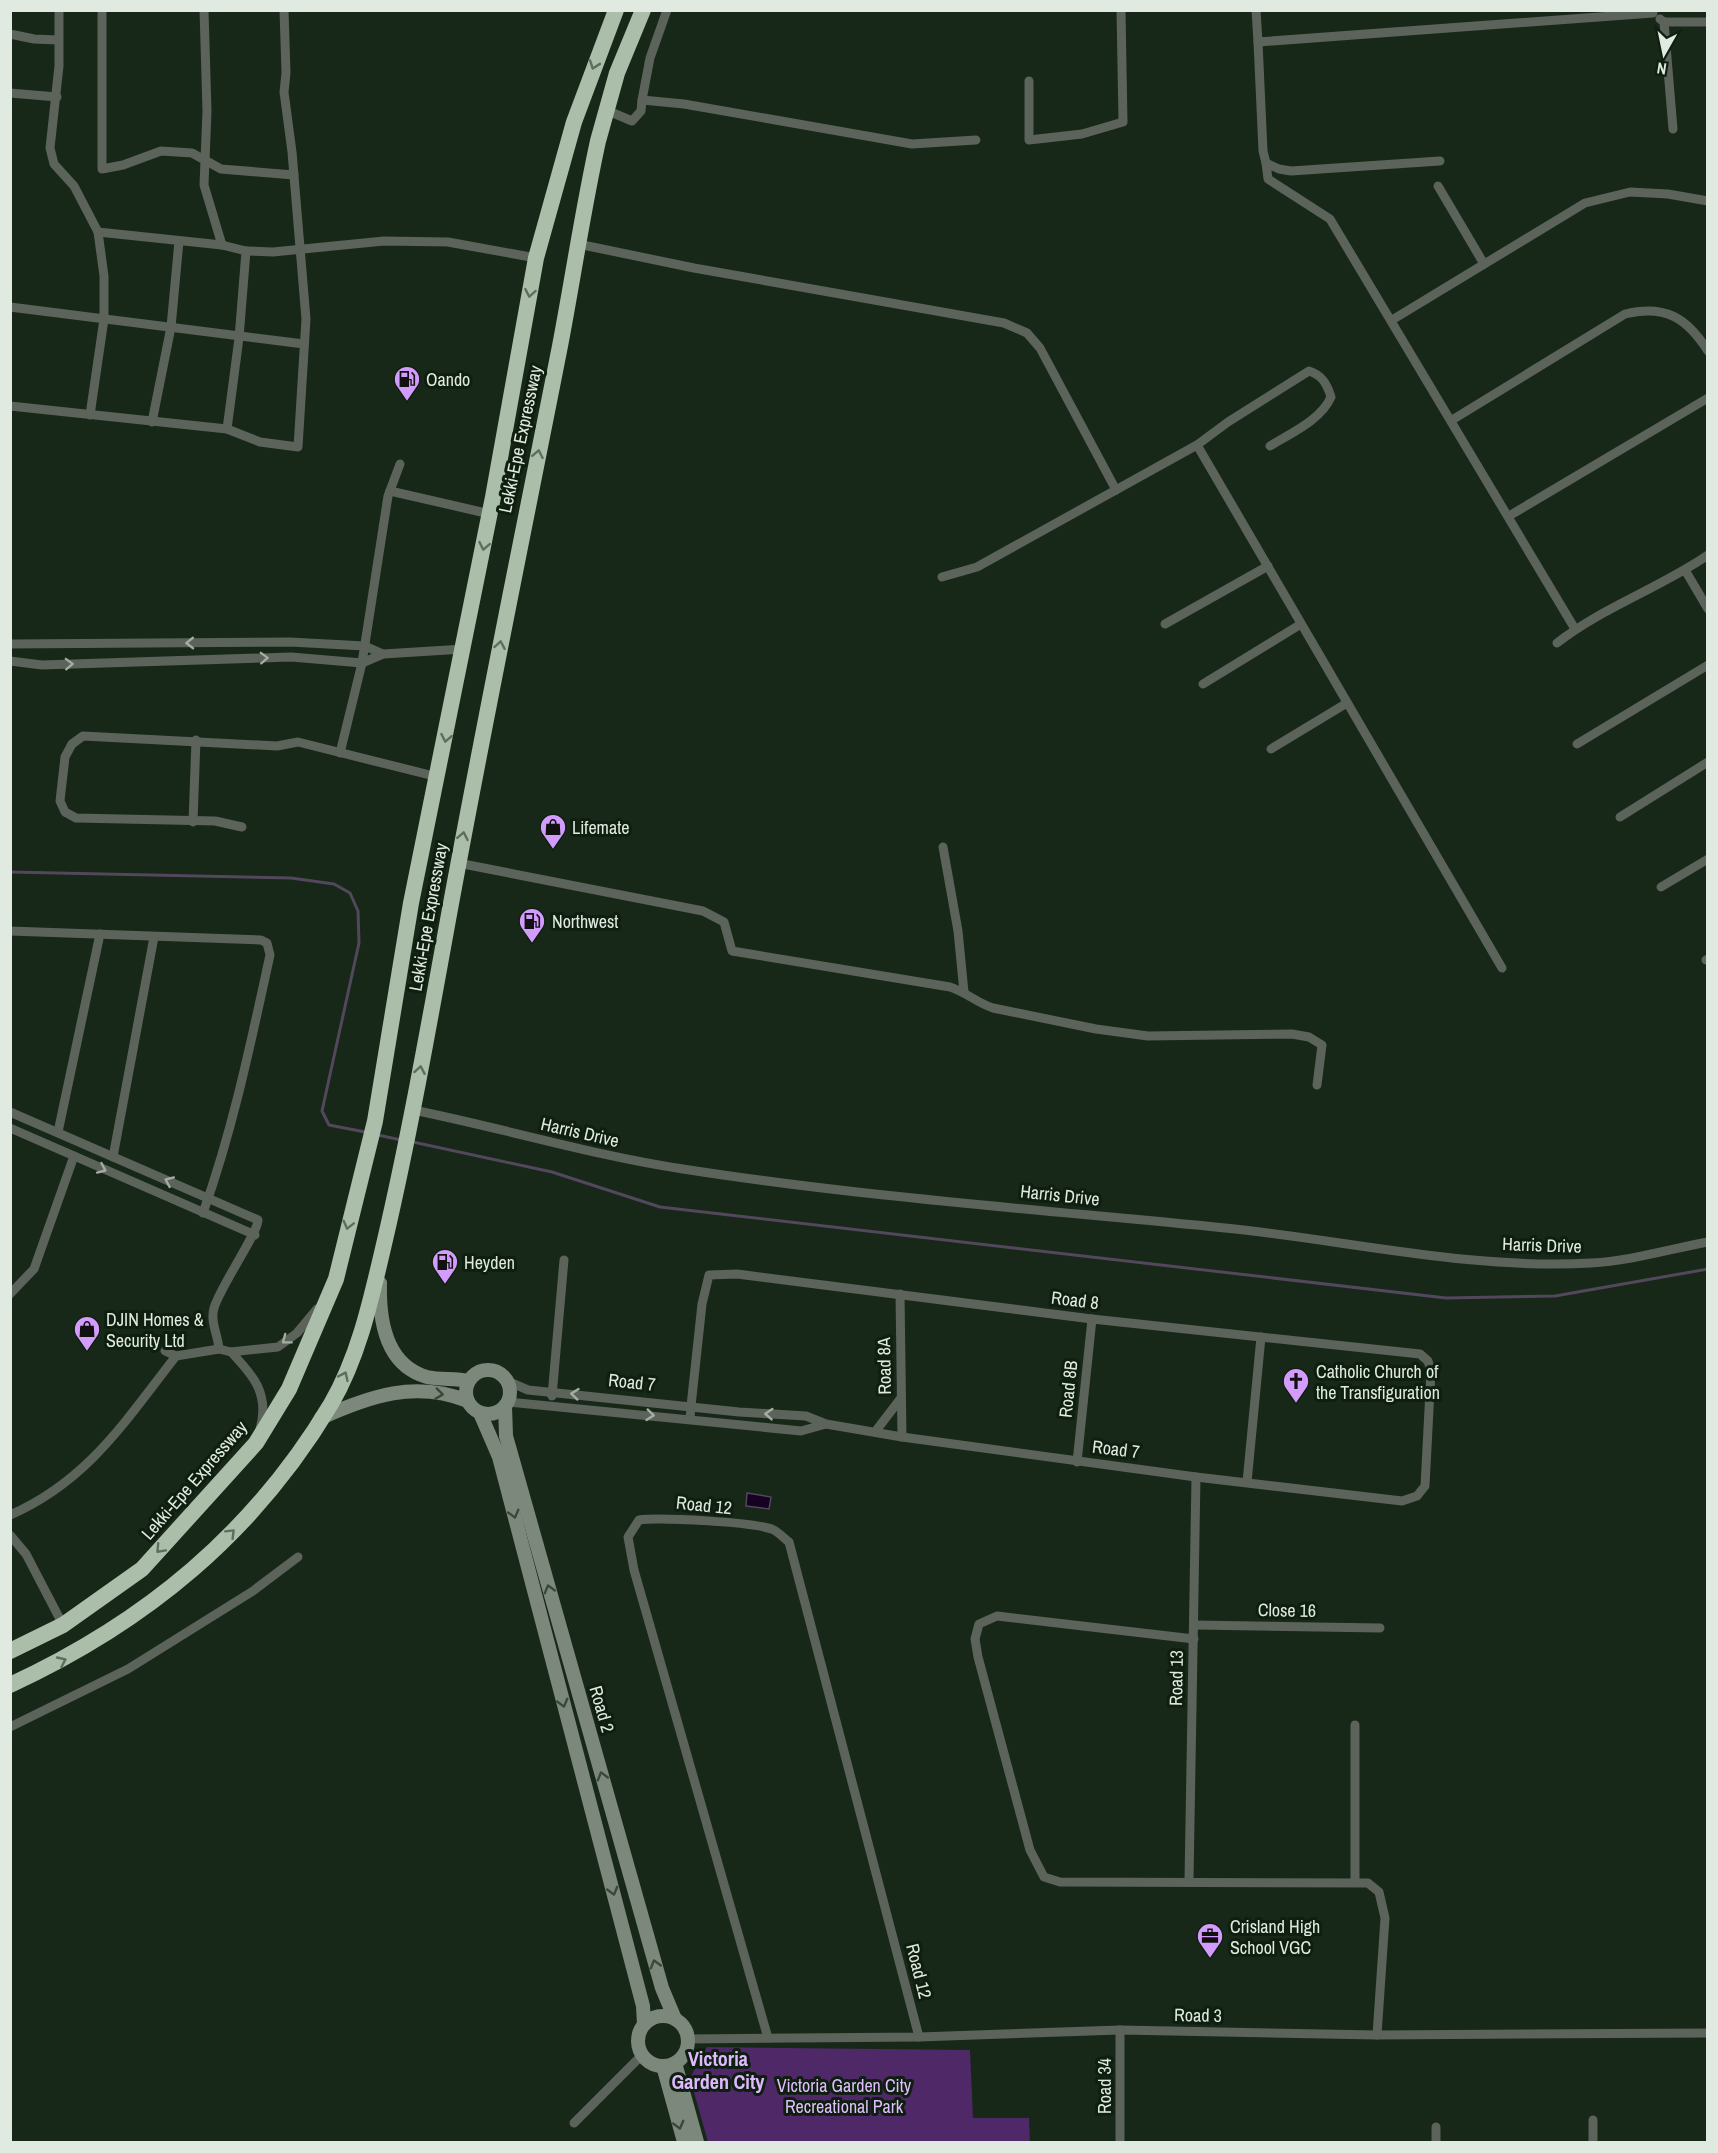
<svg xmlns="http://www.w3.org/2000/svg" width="1718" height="2153" viewBox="0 0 1718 2153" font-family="'Archivo Narrow',sans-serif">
<rect width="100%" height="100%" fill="#172718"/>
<!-- green -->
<polygon fill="#4e2867" points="707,2047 970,2050 973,2118 1029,2118 1030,2142 708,2142 690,2078"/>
<!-- water -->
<polygon fill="#160123" stroke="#53475c" stroke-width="1.5" points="747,1493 771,1497 769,1509 746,1506"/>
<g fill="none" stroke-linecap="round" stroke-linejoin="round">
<!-- stream -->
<g stroke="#53475c" stroke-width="3">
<polyline points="10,872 291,878 334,884 350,893 358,911 359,943 322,1111 329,1125 365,1132"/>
<polyline points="378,1135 401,1140"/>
<polyline points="413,1142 552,1172 660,1207 1446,1298 1555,1296 1708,1269"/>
</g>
<!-- street -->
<g stroke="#5b635b" stroke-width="9">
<polyline points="59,10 59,66 50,148 54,164 74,186 98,232 222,245 246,251 273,252 384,241 448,242 536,258"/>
<polyline points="102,10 102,169 123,165 161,151 192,153 221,169 294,175"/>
<polyline points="204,10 207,111 204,185 222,245"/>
<polyline points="1256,10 1258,42 1653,13"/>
<polyline points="1660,19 1664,22 1708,22"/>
<polyline points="1664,22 1673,129"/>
<polyline points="10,34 34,39 58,40"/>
<polyline points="1258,42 1263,151 1266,163 1279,169 1291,171 1440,161"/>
<polyline points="1029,81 1029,140 1082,134 1123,122 1121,10"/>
<polyline points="10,93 57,97"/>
<polyline points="642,100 650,58 667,10"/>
<polyline points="606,110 632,121 641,111 642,100 684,104 912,144 976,140"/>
<polyline points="1266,163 1268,179 1330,219 1575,629"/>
<polyline points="1438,186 1484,264"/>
<polyline points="578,244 694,268 1004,323 1027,333 1040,348 1116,490"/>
<polyline points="10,307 304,344"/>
<polyline points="1392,320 1585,203 1630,192 1668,194 1708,201"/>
<polyline points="10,406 227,429 260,442 298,447 306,319 292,152 284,92 286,73 284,10"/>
<polyline points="90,415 104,319 104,276 98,232"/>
<path d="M1452,420L1625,314C1665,304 1687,318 1708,351"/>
<polyline points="152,422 171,327 179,241"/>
<polyline points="227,429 239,338 246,251"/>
<polyline points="1197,445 1502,968"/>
<polyline points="390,491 490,514"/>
<polyline points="1509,516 1708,398"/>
<polyline points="1685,570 1708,609"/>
<path d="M942,577L977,567L1197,445L1228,422L1309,371C1322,375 1327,384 1331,397C1321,420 1291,433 1270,446"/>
<polyline points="1165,624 1268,566"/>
<path d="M1557,643C1603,607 1660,588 1708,555"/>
<polyline points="10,644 290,642 365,646 383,654"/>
<polyline points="10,661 42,665 291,657 362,663 383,654 464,649"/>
<polyline points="1203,684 1301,624"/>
<polyline points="1577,744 1708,665"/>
<polyline points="1271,749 1347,703"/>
<polyline points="340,753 362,663 388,496 400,464"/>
<polyline points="1620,817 1708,762"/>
<polyline points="193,822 196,740"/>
<polyline points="242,827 215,821 76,818 65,812 60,801 65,757 72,744 83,736 277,746 298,742 438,777"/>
<polyline points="943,847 958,931 964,992"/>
<path d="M458,863L703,911L724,922L732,951L950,987C966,992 977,1003 993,1008L1096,1029L1148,1036L1292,1034L1309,1037L1322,1045L1317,1085"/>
<polyline points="1661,887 1708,859"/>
<path d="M10,931L261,940L267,943L270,955C251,1042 233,1129 203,1213"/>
<polyline points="1706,960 1708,959"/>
<path d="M413,1110C503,1128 591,1155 683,1169C862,1197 1045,1210 1225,1228C1346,1240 1469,1270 1591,1263C1630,1261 1670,1249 1708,1242"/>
<path d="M10,1112L258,1220C259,1231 220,1287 214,1308C210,1322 218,1335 219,1349"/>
<polyline points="10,1128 255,1235"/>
<polyline points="58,1132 100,934"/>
<polyline points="113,1157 154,937"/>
<polyline points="10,1294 34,1269 74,1156"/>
<polyline points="900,1294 902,1437"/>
<polyline points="165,1351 176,1356 219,1349 231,1352 278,1347 297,1333 317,1309"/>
<path d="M231,1352C253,1375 270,1394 260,1429"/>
<polyline points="507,1381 528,1390 739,1412 806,1416 826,1424 902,1437 1196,1477 1402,1501 1417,1496 1425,1486 1431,1371 1428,1361 1420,1354 1092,1319 737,1274 709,1275 702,1304 691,1406 690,1419"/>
<polyline points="552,1396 564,1260"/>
<polyline points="508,1402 801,1431 826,1424"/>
<polyline points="875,1432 901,1398"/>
<polyline points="1077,1462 1092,1319"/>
<polyline points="1247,1482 1261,1337"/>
<path d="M10,1515C88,1481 126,1420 176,1356"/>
<polyline points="10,1535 26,1554 63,1625"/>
<polyline points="1194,1625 1380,1628"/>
<polyline points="1194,1639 997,1616 979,1624 975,1639 978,1657 1030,1850 1044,1877 1060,1882 1368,1883 1379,1892 1385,1918 1377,2035"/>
<polyline points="1355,1725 1355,1881"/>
<polyline points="10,1727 128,1669 253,1591 298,1557"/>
<polyline points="1189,1880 1196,1477"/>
<path d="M768,2038L634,1570L628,1537L639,1520C659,1517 757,1522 774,1530C779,1533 784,1538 789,1542L919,2037"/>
<polyline points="688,2039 919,2037 1120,2030 1377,2035 1708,2033"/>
<polyline points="1593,2120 1593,2142"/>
<polyline points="574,2123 642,2055"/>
<polyline points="1436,2127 1436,2142"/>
<polyline points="1120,2142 1120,2030"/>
</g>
<!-- secondary -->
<g stroke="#7b887b" stroke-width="14">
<path d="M380,1283C379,1319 385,1365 427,1377C440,1380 455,1378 469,1381"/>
<circle cx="488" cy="1392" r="22"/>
<polyline points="505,1406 506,1436 662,1988 675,2019"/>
<polyline points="480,1413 499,1457 643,2006 644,2024"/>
<path d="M321,1418C370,1396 415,1380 468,1401"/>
<circle cx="663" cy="2041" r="25"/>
<polyline points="675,2063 697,2142"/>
<polyline points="663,2066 684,2142"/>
</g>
<!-- highway -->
<g stroke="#aabeaa" stroke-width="16">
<polyline points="10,1651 63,1625 142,1569 256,1443 289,1389 336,1279 375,1121 411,903 493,497 536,258 574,122 616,10"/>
<path d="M10,1685C146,1622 254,1533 331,1404C360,1354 372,1295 385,1240C408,1141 426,1041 444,942C480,742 521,544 560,346C573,278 583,209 598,141L617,73L643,10"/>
</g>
</g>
<!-- one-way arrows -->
<defs><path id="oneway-chevron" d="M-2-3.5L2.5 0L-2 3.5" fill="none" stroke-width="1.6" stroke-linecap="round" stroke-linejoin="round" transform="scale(1.5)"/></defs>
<g stroke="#5c6e5c">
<use href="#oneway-chevron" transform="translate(594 65) rotate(109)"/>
<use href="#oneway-chevron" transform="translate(530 293) rotate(100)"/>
<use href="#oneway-chevron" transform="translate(538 454) rotate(-79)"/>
<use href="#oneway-chevron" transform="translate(484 546) rotate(101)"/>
<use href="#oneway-chevron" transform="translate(500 645) rotate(-80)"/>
<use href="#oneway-chevron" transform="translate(446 738) rotate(101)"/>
<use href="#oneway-chevron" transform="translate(463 836) rotate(-79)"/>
<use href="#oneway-chevron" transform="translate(420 1070) rotate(-80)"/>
<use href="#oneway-chevron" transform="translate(348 1225) rotate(104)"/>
<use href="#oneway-chevron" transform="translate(344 1376) rotate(-65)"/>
<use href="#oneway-chevron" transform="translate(231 1533) rotate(-45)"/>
<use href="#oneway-chevron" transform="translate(160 1549) rotate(133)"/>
<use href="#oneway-chevron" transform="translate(62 1661) rotate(-25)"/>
</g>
<g stroke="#a4ada4">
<use href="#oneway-chevron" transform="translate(190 643) rotate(179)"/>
<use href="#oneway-chevron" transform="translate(264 658) rotate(-2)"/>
<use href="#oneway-chevron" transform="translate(69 664) rotate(-2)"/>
<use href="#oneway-chevron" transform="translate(102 1169) rotate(24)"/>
<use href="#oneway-chevron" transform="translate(169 1181) rotate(-156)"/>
<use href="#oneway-chevron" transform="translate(286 1340) rotate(143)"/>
<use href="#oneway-chevron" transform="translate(575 1394) rotate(-174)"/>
<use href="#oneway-chevron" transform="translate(769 1414) rotate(-176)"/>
<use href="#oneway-chevron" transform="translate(650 1415) rotate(6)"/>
</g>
<g stroke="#3a483a">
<use href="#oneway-chevron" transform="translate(439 1394) rotate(7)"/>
<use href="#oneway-chevron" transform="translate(514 1514) rotate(75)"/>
<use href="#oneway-chevron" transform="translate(549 1589) rotate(-106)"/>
<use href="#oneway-chevron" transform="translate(563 1703) rotate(75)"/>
<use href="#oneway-chevron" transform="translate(602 1776) rotate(-106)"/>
<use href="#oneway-chevron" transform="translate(613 1891) rotate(75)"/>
<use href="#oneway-chevron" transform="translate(655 1964) rotate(-106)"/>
<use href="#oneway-chevron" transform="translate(679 2125) rotate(75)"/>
</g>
<!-- icons -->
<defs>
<g id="fuel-pin" transform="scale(1.35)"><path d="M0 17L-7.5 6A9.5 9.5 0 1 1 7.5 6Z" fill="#d39cfc" stroke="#0e1e0f"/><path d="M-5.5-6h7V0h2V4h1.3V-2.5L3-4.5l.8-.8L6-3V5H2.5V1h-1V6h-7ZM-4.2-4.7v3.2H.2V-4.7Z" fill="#111"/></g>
<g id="shop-pin" transform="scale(1.35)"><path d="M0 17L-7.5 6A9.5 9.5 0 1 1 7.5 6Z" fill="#d39cfc" stroke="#0e1e0f"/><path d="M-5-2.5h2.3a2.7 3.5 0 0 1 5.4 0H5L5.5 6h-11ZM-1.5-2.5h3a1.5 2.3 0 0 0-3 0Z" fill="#111"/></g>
<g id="church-pin" transform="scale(1.35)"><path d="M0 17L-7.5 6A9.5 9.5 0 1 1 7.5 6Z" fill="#d39cfc" stroke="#0e1e0f"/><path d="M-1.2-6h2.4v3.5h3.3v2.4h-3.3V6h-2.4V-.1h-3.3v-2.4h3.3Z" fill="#111"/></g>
<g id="office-pin" transform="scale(1.35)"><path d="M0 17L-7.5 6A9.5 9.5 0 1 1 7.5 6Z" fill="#d39cfc" stroke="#0e1e0f"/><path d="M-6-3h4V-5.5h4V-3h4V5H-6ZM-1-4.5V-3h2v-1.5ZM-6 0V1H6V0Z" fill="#111"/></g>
</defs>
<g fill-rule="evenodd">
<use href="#fuel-pin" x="407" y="379"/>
<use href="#shop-pin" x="553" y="827"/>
<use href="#fuel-pin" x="532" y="921"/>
<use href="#fuel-pin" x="445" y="1262"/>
<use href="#shop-pin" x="87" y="1329"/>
<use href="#church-pin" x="1296" y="1381"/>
<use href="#office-pin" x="1210" y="1936"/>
</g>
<g text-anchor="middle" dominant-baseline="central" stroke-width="6" stroke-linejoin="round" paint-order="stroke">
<!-- poi labels -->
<g font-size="18" fill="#e0eae0" stroke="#0e1e0f" text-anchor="start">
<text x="426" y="379">Oando</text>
<text x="572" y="827">Lifemate</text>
<text x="552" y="921">Northwest</text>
<text x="464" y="1262">Heyden</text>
<text x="106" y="1319">DJIN Homes &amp;<tspan x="106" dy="21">Security Ltd</tspan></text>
<text x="1316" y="1371">Catholic Church of<tspan x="1316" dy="21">the Transfiguration</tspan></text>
<text x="1230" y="1926">Crisland High<tspan x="1230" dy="21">School VGC</tspan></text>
</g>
<!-- street labels -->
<g font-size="18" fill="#e0eae0" stroke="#0e1e0f">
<text transform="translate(520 439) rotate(-78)">Lekki-Epe Expressway</text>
<text transform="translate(428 917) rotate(-80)">Lekki-Epe Expressway</text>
<text transform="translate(580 1132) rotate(13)">Harris Drive</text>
<text transform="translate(1060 1195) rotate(6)">Harris Drive</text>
<text transform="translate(1542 1245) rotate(2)">Harris Drive</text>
<text transform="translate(1075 1300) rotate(7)">Road 8</text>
<text transform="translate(884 1366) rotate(-91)">Road 8A</text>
<text transform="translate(632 1382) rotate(6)">Road 7</text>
<text transform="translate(1068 1389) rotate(-84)">Road 8B</text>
<text transform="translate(1116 1449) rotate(7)">Road 7</text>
<text transform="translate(194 1480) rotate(-49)">Lekki-Epe Expressway</text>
<text transform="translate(704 1505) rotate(6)">Road 12</text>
<text transform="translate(1287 1610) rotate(1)">Close 16</text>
<text transform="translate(1176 1678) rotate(-89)">Road 13</text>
<text transform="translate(602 1709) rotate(74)">Road 2</text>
<text transform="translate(919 1971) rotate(76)">Road 12</text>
<text transform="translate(1198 2015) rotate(1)">Road 3</text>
<text transform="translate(1104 2086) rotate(-90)">Road 34</text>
</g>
<!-- park labels -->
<g font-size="18" fill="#e1befd" stroke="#0e1e0f">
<text x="844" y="2085">Victoria Garden City<tspan x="844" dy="21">Recreational Park</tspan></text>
</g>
<!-- neighbourhood labels -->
<g font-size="20" font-weight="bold" fill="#dfb9fd" stroke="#0e1e0f">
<text x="718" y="2058">Victoria<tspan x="718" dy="23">Garden City</tspan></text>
</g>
</g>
<!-- border -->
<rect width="1718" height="2153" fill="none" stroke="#e0eae0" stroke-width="24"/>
<!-- north arrow -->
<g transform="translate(1664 54) rotate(189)" stroke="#0e1e0f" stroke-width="4.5" paint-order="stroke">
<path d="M0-4.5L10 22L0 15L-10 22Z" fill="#e0eae0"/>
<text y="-9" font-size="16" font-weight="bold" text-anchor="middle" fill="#e0eae0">N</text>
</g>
</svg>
